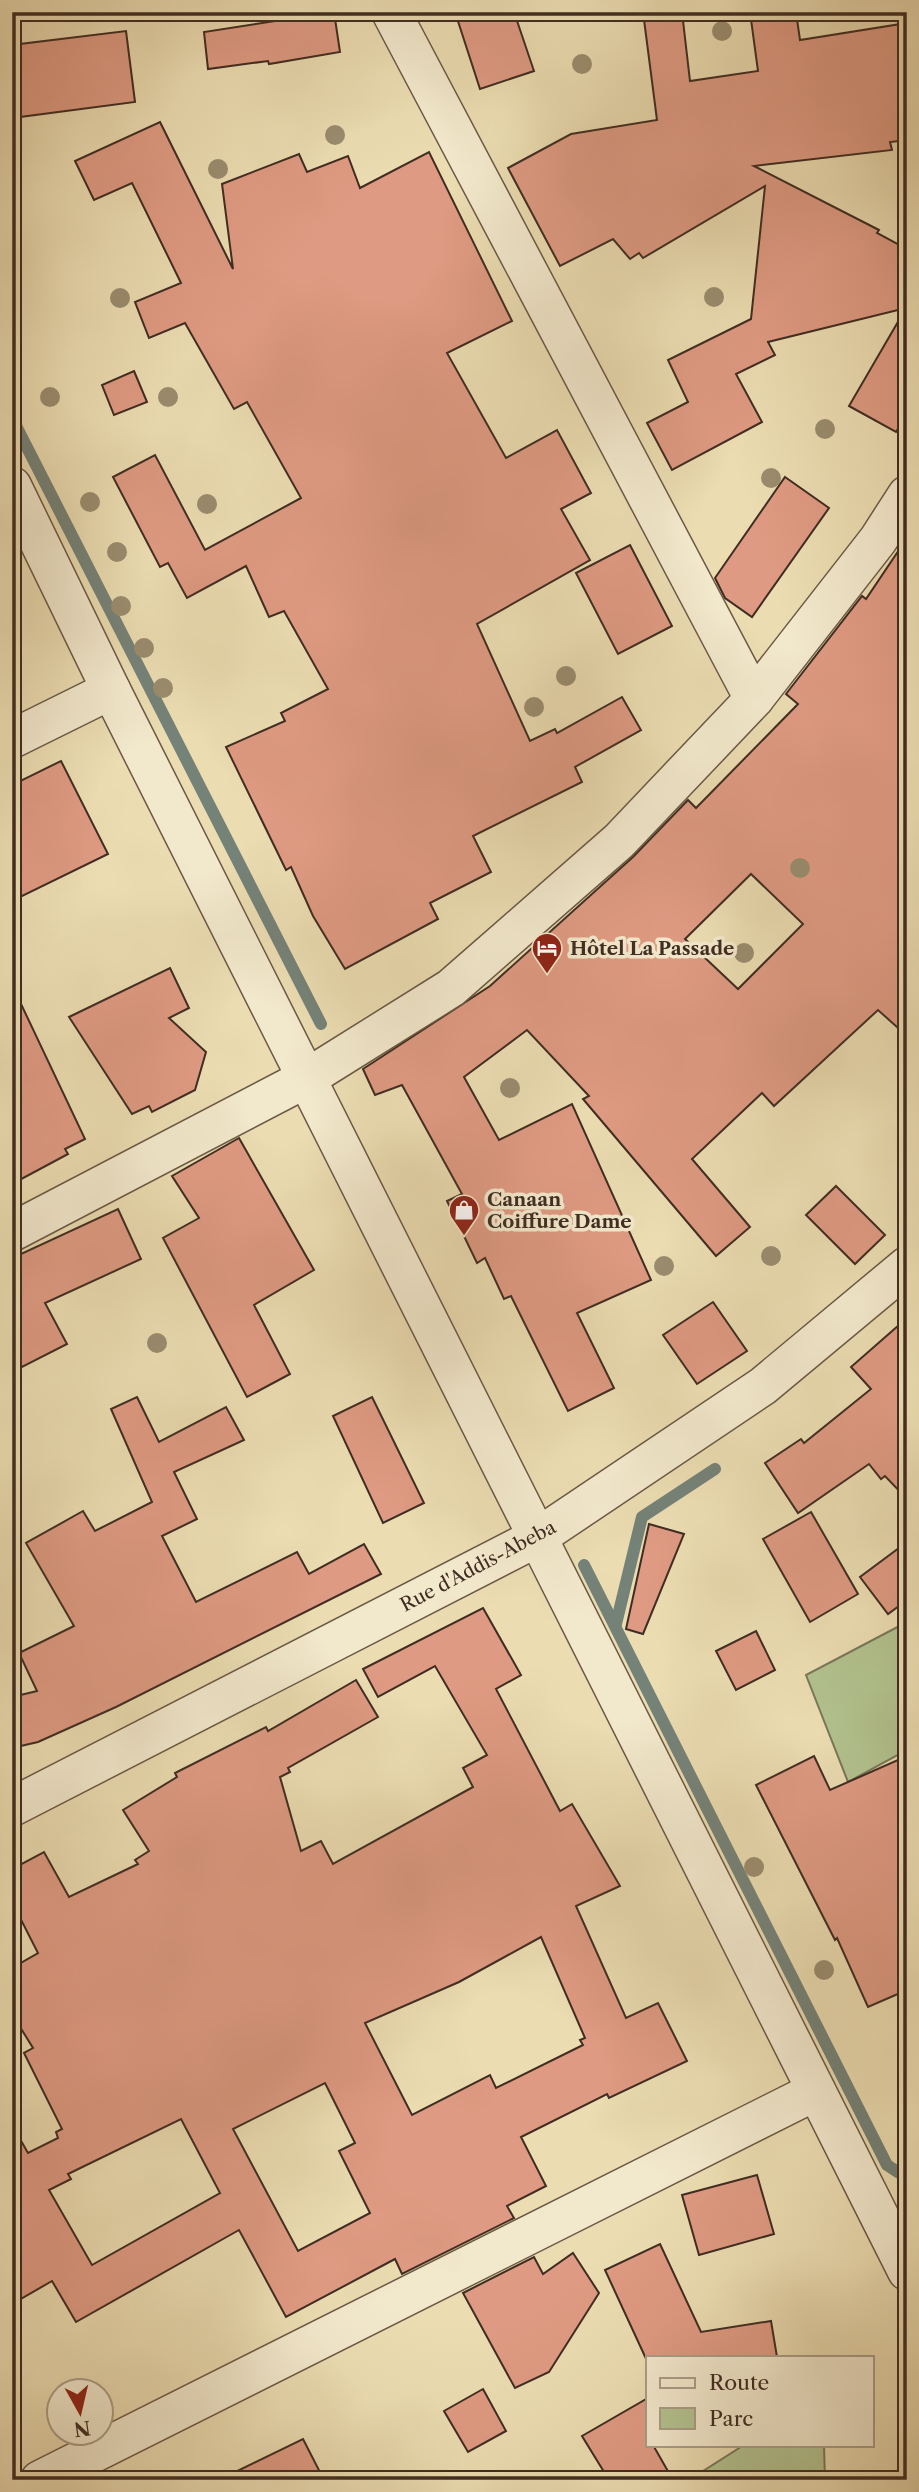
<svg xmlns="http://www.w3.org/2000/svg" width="919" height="2492" viewBox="0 0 919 2492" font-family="'Libre Caslon Text',serif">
<rect width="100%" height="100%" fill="#ebdcb1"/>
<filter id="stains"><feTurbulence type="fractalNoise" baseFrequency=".00286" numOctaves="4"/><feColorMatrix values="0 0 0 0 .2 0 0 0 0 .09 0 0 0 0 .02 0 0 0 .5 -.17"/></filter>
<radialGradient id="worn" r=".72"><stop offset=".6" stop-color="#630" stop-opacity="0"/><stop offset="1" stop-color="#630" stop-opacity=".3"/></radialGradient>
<!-- green -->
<g fill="#b2c28f" stroke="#797858" stroke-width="2">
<polygon points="907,1622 907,1750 848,1782 806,1675"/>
<polygon points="744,2445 824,2445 825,2480 689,2480"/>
</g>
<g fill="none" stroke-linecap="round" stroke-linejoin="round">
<!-- stream -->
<g stroke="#758278" stroke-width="12">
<polyline points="12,418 321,1024"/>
<polyline points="584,1565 887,2165 907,2178"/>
<polyline points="616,1624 642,1517 715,1469"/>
</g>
</g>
<!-- building -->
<g fill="#de9a82" stroke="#402d22" stroke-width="2" fill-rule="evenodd">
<polygon points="334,12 340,52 269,64 268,61 208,69 204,32"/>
<polygon points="455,12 514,12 534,71 480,89"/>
<polygon points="643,12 682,12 690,81 758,71 750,12 796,12 800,40 907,23 907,140 890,142 892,150 754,166 879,230 877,233 907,249 907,414 896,432 849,406 906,308 768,342 775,355 736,374 762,422 672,470 647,423 688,402 668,360 751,319 765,186 643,258 639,253 630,259 613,239 560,266 508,168 571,134 657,120"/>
<polygon points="126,31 135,102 12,118 12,45"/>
<polygon points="160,122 233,269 222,184 299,154 307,172 348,156 360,188 429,152 512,321 447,353 506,458 557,430 591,493 561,509 590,560 477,624 530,741 555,729 557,733 622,697 641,730 575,767 582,782 473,836 491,872 430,903 438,919 345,969 313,916 291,867 286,870 226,747 285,721 281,713 328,689 284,611 269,617 246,566 187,598 168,563 160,567 113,477 155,455 205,550 301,498 247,402 234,409 185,323 149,338 135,302 181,283 132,183 94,200 75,161"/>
<polygon points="134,371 147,402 114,415 102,385"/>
<polygon points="785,477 829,508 752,617 725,598 715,578"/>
<path d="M907,538V1036L878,1010L774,1106L762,1093L692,1159L750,1227L716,1256L583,1099L589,1096L527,1030L464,1077L499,1140L572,1104L651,1280L577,1313L614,1388L568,1411L511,1296L504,1299L485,1258L477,1263L447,1201L462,1194L402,1085L375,1095L363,1069L490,986L633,857L688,800L696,808L798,704L786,694L862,596L866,599ZM751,874L803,924L738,989L685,939Z"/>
<polygon points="630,545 672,626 618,654 576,573"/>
<polygon points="61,761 108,854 12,901 12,785"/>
<polygon points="170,968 189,1008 169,1018 206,1052 195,1090 152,1112 149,1106 132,1114 69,1017"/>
<polygon points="12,985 85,1139 65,1149 68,1154 12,1184"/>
<polygon points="239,1138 314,1270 254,1305 290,1374 247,1397 163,1238 199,1218 172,1176"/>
<polygon points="836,1186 885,1235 855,1264 806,1215"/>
<polygon points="118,1209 141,1259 45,1303 67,1344 22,1367 12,1349 12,1254 19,1255"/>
<polygon points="713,1302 747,1351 697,1384 663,1335"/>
<polygon points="907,1318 907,1499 885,1476 881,1479 869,1464 798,1513 765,1463 801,1439 804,1443 871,1389 851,1367"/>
<polygon points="137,1397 159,1442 226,1407 244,1440 174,1472 197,1519 162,1536 196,1602 297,1552 309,1574 364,1544 381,1574 116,1707 38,1742 12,1748 12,1697 37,1691 19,1653 74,1626 26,1543 83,1511 95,1531 152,1502 111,1409"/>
<polygon points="372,1397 424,1503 383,1523 333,1416"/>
<polygon points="811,1512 858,1594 810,1622 763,1539"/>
<polygon points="649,1524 684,1534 643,1634 626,1629"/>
<polygon points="907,1542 907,1600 888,1614 860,1577"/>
<path d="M483,1608L521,1675L496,1689L560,1811L572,1804L620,1886L576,1906L626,2018L658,2003L687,2061L609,2098L607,2094L521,2137L546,2186L507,2206L514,2218L402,2274L395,2259L286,2317L239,2230L76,2322L52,2281L12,2304V2125L28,2153L58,2138L56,2132L62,2129L24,2053L33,2048L12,2014V1968L38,1953L12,1902V1869L44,1852L69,1897L138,1864L135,1860L149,1851L123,1810L177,1777L175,1773L266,1727L268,1731L356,1680L378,1717L288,1768L290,1772L280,1777L301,1851L321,1841L333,1864L473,1787L463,1768L487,1755L435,1666L378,1697L363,1669ZM541,1937L585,2038L580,2040L583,2045L496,2088L490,2075L412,2115L365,2023L459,1982ZM325,2083L355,2143L339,2151L370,2213L298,2251L233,2129ZM181,2119L220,2193L92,2265L49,2190L71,2179L68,2174Z"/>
<polygon points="756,1631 775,1670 736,1690 716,1651"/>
<polygon points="814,1756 830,1790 907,1756 907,1990 868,2007 837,1938 835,1940 756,1785"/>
<polygon points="757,2175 774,2234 699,2255 682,2195"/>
<polygon points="660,2244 701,2332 771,2321 777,2357 648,2357 648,2363 605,2270"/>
<polygon points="573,2253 599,2293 549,2372 515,2388 463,2293 534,2257 543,2274"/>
<polygon points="483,2389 506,2431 468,2452 444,2411"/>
<polygon points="648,2398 648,2445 653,2445 673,2480 609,2480 582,2436"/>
<polygon points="303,2439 324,2480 219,2480"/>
</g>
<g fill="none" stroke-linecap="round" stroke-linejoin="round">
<!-- minor casing -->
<g stroke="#6b5946" stroke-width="41">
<g id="minor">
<polyline points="391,12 754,699"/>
<polyline points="12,739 111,690"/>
<polyline points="12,1232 307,1078 451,988 619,841 754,699 878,540 907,495"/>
<polyline points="12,1807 538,1537 763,1386 907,1266"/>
<polyline points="40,2480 816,2091"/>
</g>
</g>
<!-- tertiary casing -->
<g stroke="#6b5946" stroke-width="41">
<polyline id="tertiary" points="12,486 111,690 907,2271"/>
</g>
<!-- minor -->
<use href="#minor" stroke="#f2e8cc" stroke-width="38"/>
<!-- tertiary -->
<use href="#tertiary" stroke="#f2e8cc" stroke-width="38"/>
</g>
<!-- trees -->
<g fill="#9a8c6e">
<circle cx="722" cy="31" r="10"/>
<circle cx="582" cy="64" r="10"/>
<circle cx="335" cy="135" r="10"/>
<circle cx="218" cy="169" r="10"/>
<circle cx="714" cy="297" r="10"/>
<circle cx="120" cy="298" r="10"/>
<circle cx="50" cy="397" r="10"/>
<circle cx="168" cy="397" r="10"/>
<circle cx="825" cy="429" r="10"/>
<circle cx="771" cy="478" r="10"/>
<circle cx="90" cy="502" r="10"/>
<circle cx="207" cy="504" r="10"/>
<circle cx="117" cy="552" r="10"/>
<circle cx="121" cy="606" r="10"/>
<circle cx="144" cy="648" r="10"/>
<circle cx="566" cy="676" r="10"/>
<circle cx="163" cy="688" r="10"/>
<circle cx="534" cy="707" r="10"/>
<circle cx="800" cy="868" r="10"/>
<circle cx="744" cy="953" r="10"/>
<circle cx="510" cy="1088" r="10"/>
<circle cx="771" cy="1256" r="10"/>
<circle cx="664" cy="1266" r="10"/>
<circle cx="157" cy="1343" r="10"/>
<circle cx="754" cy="1867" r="10"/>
<circle cx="824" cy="1970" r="10"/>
</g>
<!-- icons -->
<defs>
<g id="hotel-pin" transform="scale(1.575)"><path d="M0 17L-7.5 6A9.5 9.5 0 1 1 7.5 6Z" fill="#8f2418" stroke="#f2e8cc"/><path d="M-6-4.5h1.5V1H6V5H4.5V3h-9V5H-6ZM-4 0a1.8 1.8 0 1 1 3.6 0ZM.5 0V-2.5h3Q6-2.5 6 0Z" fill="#fff"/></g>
<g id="shop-pin" transform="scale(1.575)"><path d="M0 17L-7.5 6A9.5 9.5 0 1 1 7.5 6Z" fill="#8f2418" stroke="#f2e8cc"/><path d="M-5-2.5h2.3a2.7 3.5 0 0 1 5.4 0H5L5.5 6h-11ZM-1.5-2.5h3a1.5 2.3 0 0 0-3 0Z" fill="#fff"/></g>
</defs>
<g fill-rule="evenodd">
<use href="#hotel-pin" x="547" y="948"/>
<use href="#shop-pin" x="464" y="1210"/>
</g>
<g text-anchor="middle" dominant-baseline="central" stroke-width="7" stroke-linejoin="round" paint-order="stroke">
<!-- poi labels -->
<g font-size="19" font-weight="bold" fill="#402d22" stroke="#f2e8cc" text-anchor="start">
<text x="570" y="948">Hôtel La Passade</text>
<text x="487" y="1199">Canaan<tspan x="487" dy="22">Coiffure Dame</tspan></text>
</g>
<!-- street labels -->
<g font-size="19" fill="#402d22" stroke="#f2e8cc">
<text transform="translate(478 1566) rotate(-28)">Rue d'Addis-Abeba</text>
</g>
</g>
<!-- margin -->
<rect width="919" height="2492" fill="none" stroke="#ebdcb1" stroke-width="42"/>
<rect x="14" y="14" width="891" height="2464" fill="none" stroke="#402d22" stroke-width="3.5"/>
<rect x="21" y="21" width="877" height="2450" fill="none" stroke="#402d22" stroke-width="2"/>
<!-- legend -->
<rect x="646" y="2356" width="228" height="91" fill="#f2e8cc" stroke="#ab9d88" stroke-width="2"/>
<rect x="660" y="2378" width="35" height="10" fill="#f2e8cc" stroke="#ab9d88" stroke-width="2"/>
<text x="709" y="2390" font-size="21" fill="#402d22">Route</text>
<rect x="660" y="2408" width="35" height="21" fill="#b2c28f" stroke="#ab9d88" stroke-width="2"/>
<text x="709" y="2426" font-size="21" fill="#402d22">Parc</text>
<!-- north arrow -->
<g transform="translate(80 2412) rotate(172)"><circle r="33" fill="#f2e8cc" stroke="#ab9d88" stroke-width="2"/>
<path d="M0-5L12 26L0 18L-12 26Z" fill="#8f2418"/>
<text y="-10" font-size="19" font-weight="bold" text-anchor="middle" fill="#402d22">N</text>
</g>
<rect width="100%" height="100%" filter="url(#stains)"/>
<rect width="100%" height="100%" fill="url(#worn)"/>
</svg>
